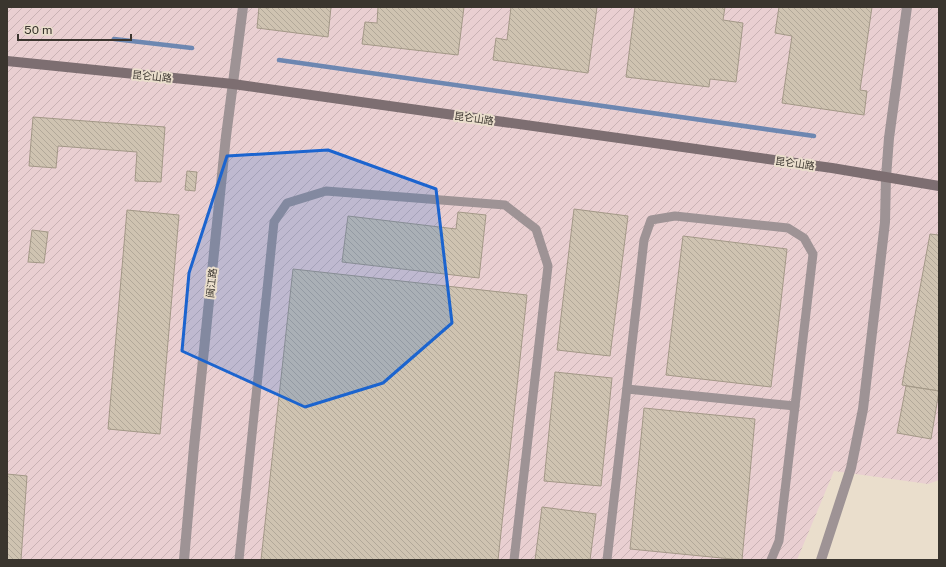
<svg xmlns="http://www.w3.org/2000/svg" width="946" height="567" viewBox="0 0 946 567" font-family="'Public Sans','Noto Sans SC',sans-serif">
<defs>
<pattern id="industrial-furrows" width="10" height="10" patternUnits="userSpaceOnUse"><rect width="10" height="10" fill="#e9cfd1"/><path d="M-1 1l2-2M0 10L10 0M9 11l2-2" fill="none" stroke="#c9b2b4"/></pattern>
<pattern id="building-back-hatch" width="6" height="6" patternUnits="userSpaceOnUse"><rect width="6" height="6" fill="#cfc3b1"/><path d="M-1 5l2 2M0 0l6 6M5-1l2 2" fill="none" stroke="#b2a899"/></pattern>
</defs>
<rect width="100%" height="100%" fill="#eadecc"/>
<!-- industrial -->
<polygon fill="url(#industrial-furrows)" points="7,7 939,7 939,480 928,484 834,471 797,560 7,560"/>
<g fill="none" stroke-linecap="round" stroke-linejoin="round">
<!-- stream -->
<g stroke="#6d87b1" stroke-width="4.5">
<polyline points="114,39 192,48"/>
<polyline points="279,60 814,136"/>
</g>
</g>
<!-- building -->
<g fill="url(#building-back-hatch)" stroke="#a39887">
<polygon points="259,7 269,8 269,7 331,7 328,37 257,28"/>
<polygon points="378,7 464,7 458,55 362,44 365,22 377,23"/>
<polygon points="511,7 597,7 588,73 493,60 496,38 507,40"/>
<polygon points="635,7 725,7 723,20 743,23 736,82 710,79 709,87 626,77"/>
<polygon points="779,7 872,7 860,90 867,91 864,115 782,103 792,36 775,33"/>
<polygon points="33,117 165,127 161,182 135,181 137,152 58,146 56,168 29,166"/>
<polygon points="187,171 197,172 195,191 185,190"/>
<polygon points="574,209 628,216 610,356 557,350"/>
<polygon points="127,210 179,215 160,434 108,429"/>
<polygon points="458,212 486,215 479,278 342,262 348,216 456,229"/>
<polygon points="32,230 48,232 44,263 28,262"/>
<polygon points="930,234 939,235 939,391 902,385"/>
<polygon points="683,236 787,249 771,387 666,375"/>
<polygon points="293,269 527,295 498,560 261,560"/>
<polygon points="555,372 612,378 601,486 544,481"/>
<polygon points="906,386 939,391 931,439 897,433"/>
<polygon points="644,408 755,419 742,560 630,549"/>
<polygon points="7,474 27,476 21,560 7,560"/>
<polygon points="542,507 596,514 590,560 535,560"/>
</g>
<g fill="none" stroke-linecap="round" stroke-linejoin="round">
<!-- service -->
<g stroke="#9e9395" stroke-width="9">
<polyline points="627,389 795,406"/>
<polyline points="239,560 274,222 287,203 326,191 505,205 536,229 548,266 514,560"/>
<polyline points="607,560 644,240 651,220 675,216 788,228 804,238 813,254 779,541 771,560"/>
</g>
<!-- minor -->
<g stroke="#9e9395" stroke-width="10">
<polyline points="184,560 194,447 226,136 243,7"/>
<polyline points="821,560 851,468 863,409 885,222 886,177 889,138 907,7"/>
</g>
<!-- secondary -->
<polyline stroke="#7d6e71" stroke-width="10" points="7,61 233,84 832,168 939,186"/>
</g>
<!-- marked area -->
<path fill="#1b64cf" fill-opacity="0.2" stroke="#1b64cf" stroke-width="3" stroke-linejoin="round" d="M328,150L436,189L452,323L383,383L305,407L182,351L189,273L227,156Z"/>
<g text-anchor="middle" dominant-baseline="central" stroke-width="4" stroke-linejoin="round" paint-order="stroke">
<!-- street labels -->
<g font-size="10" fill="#3a352e" stroke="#eadecc">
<text transform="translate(152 76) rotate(6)">昆仑山路</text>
<text transform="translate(474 118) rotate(8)">昆仑山路</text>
<text transform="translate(795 163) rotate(8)">昆仑山路</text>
<text transform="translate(211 283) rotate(-84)">闽江路</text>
</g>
</g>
<!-- border -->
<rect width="946" height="567" fill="none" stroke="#3a352e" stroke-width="16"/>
<!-- scale -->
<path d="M18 34v6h113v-6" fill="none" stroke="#3a352e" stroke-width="2"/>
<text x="24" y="34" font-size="12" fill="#3a352e" stroke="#eadecc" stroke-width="3" paint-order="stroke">50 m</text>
</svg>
